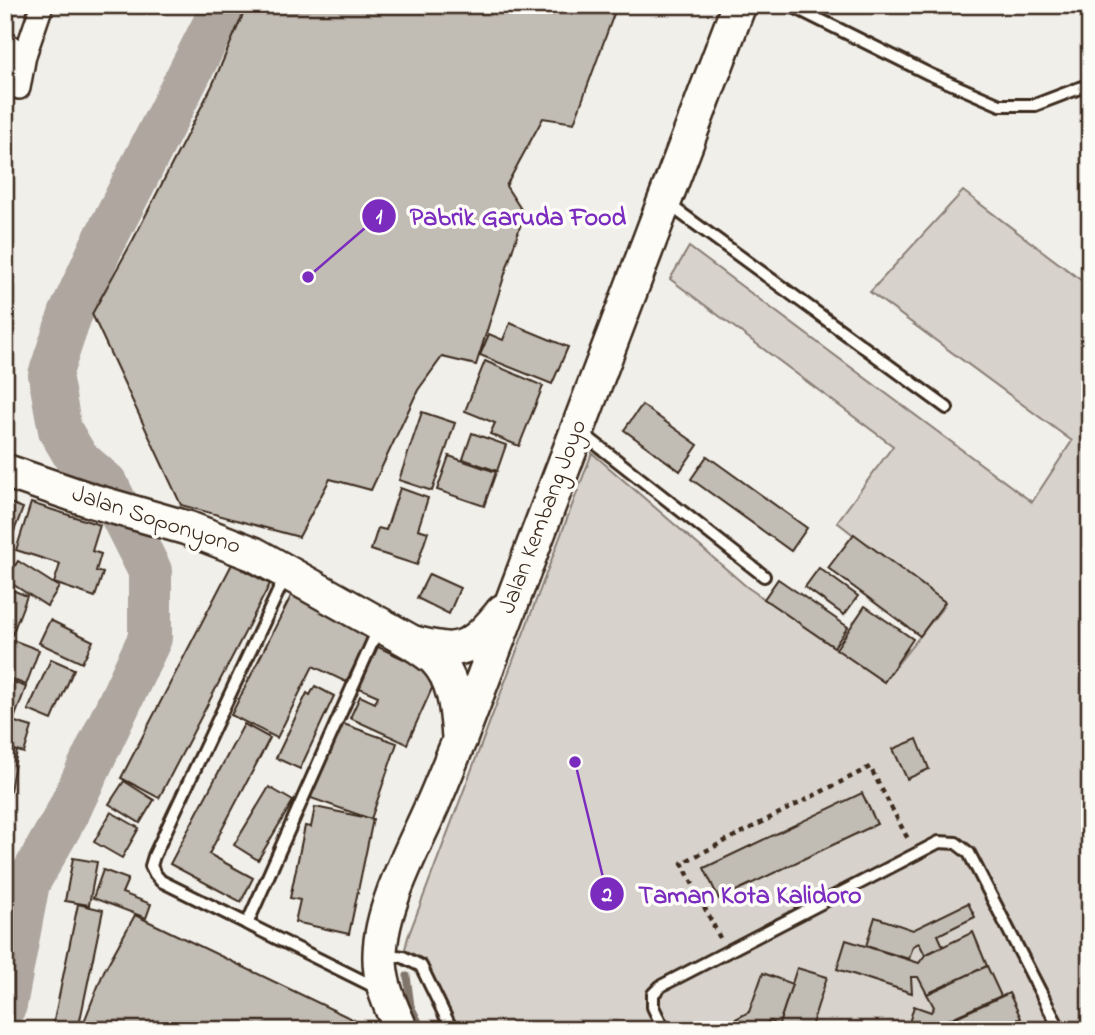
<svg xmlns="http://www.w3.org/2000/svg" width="1095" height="1035" viewBox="0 0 1095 1035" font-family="'Indie Flower',sans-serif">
<rect width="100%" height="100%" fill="#f1efea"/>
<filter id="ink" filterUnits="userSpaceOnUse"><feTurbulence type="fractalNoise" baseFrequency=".0143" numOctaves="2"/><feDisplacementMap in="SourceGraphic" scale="14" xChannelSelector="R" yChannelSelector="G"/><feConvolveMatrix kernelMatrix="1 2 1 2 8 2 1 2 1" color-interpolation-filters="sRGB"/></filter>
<g filter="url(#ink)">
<!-- green -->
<polygon fill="#d7d2cc" stroke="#897e75" stroke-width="2" points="963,191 1090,287 1090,1030 452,1030 421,966 403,957 408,937 592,453 747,587 884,681 944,606 837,522 893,446 670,279 689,247 1032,502 1072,441 870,292"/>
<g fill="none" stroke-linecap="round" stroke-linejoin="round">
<!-- stream -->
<polyline stroke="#80746b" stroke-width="7" points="407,976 411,1006 423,1030"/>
<!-- river -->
<polyline stroke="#aea69f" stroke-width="44" points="5,1005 28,883 67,814 150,638 150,571 106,484 77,459 60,430 50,375 70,315 101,247 224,5"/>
</g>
<!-- building -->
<g fill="#c1bcb4" stroke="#3b2a1e" stroke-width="2">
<polygon points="247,5 603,5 615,11 574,123 543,118 506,186 524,214 476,365 442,357 418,390 371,490 330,479 299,537 181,505 92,314 133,240 212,86"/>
<polygon points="510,323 568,347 552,384 480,355 489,334 503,340"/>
<polygon points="485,361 543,386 519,446 490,434 495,423 465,411"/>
<polygon points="642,405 698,445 680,471 624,430"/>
<polygon points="422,412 455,423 432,491 399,480"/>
<polygon points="472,433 506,445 497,471 463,459"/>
<polygon points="449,456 496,472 484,506 437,490"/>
<polygon points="707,456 807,528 791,551 691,479"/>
<polygon points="400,488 428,498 418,529 428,532 417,565 371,550 378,528 386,530"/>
<polygon points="5,501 23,508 11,539 5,536"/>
<polygon points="31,503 100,525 92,551 101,554 96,571 103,573 95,597 54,583 60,564 16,550"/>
<polygon points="854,534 945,602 920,636 828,568"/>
<polygon points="18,561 59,587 47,606 6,580"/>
<polygon points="232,564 270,584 159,798 121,778"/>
<polygon points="819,568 858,596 844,615 805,587"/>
<polygon points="429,574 460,588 449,614 417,598"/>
<polygon points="778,579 848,627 834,647 764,599"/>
<polygon points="5,587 27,596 12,635 5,632"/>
<polygon points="292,594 371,634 346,682 313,666 277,738 231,715"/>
<polygon points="865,606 913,639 884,682 836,649"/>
<polygon points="50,620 93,641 82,663 39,643"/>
<polygon points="5,637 39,650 26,685 6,677 9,667 5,666"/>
<polygon points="374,645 438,675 407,744 350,718 360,696 375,703 378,696 355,686"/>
<polygon points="51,659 74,669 52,720 28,710"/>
<polygon points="5,679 26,687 14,719 5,716"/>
<polygon points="315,686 334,696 300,769 276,758 307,693 310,695"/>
<polygon points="5,719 32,727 24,753 5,747"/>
<polygon points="338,722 397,743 371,819 308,797"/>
<polygon points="244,724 270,738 209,854 253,878 241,902 170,864"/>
<polygon points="917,739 929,769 907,779 893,749"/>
<polygon points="5,749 17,751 5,820"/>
<polygon points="124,781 154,800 140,823 109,804"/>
<polygon points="269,787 293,801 258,860 234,845"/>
<polygon points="862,793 877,824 719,899 704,868"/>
<polygon points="315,807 373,819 349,934 295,922 300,900 290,898 305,826 311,827"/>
<polygon points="111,812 139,828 122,858 94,842"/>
<polygon points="73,858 97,862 89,905 65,901"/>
<polygon points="103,870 128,879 122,893 151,904 146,918 93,898"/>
<polygon points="968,903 975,917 938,935 943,946 925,955 919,943 913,946 909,959 866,946 875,917 913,930"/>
<polygon points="78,904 103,910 78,1030 52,1030"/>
<polygon points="135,915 354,1020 349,1030 88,1030 82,1027 104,971"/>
<polygon points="973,932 987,966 927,994 918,977 911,977 912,993 837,969 846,940 919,963 925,955"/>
<polygon points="987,966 1001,996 947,1020 941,1030 907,1030 914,1006 931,1012 934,1007 927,994"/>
<polygon points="797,968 827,977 810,1030 777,1030"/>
<polygon points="763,973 792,984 778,1027 771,1021 758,1027 759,1030 715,1030 749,1012"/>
<polygon points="1009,993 1021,1018 995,1030 959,1030 954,1018"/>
</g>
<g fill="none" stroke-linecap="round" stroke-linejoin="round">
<!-- service casing -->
<g stroke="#3b2a1e" stroke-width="16">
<g id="service">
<polyline points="790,5 929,74 1000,105 1035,105 1090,84"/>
<polyline points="667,203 947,408"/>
<polyline points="582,433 764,576"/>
<polyline points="286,575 154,856 151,866 155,874 161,881 379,989"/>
<polyline points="247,924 379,627"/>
<polyline points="383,954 403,957 421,966 452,1030"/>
<polyline points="664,1030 653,1007 653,994 661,986 939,842 956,843 969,853 1060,1030"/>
</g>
</g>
<!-- minor casing -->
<g stroke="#3b2a1e" stroke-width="26">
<g id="minor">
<polyline points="5,43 25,55"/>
<polyline points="19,88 25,55 42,5"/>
</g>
</g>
<!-- primary casing -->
<g stroke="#3b2a1e" stroke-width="38">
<g id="primary">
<path d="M5,471L93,501L187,528L254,554L413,643C420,648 428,653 435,659C455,679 457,711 459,737"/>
<path d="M413,643C423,645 434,648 445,649C472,651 488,629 503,611"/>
<path d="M401,1030C390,1004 379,983 380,954C381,907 412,851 431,808C441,786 450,762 460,739L739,5"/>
</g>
</g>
<!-- path -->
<polyline stroke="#3b2a1e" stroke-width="4.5" stroke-dasharray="5 5" stroke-linecap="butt" points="720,938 682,863 870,767 909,841"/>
<!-- service -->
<use href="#service" stroke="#fdfcf7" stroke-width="10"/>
<!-- minor -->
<use href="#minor" stroke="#fdfcf7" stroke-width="21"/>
<!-- primary -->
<use href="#primary" stroke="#fdfcf7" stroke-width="33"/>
</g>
</g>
<g text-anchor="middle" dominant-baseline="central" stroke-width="7" stroke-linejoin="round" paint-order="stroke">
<!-- street labels -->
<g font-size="24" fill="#3b2a1e" stroke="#fdfcf7">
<text transform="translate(544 517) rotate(-69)">Jalan Kembang Joyo</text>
<text transform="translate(156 521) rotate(18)">Jalan Soponyono</text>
</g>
</g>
<!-- callouts -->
<path fill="none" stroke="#7b2cbf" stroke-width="2.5" d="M308 277L379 216M575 762L607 894"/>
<g fill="#7b2cbf" stroke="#fdfcf7" stroke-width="2.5">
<circle cx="308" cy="277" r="7"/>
<circle cx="575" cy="762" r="7"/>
<circle cx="379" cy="216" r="18"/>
<circle cx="607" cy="894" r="18"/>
</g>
<g font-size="21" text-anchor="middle" font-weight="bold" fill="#fff">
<text x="379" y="223">1</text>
<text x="607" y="901">2</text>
</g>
<g font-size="26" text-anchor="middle" font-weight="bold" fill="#7b2cbf" stroke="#fdfcf7" stroke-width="7" stroke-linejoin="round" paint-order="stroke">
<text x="518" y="225">Pabrik Garuda Food</text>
<text x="750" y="903">Taman Kota Kalidoro</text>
</g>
<!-- margin -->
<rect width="1095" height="1035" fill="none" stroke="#fdfcf7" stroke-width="28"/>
<rect x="14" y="14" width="1067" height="1007" fill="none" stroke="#3b2a1e" stroke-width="2.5" filter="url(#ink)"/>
</svg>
